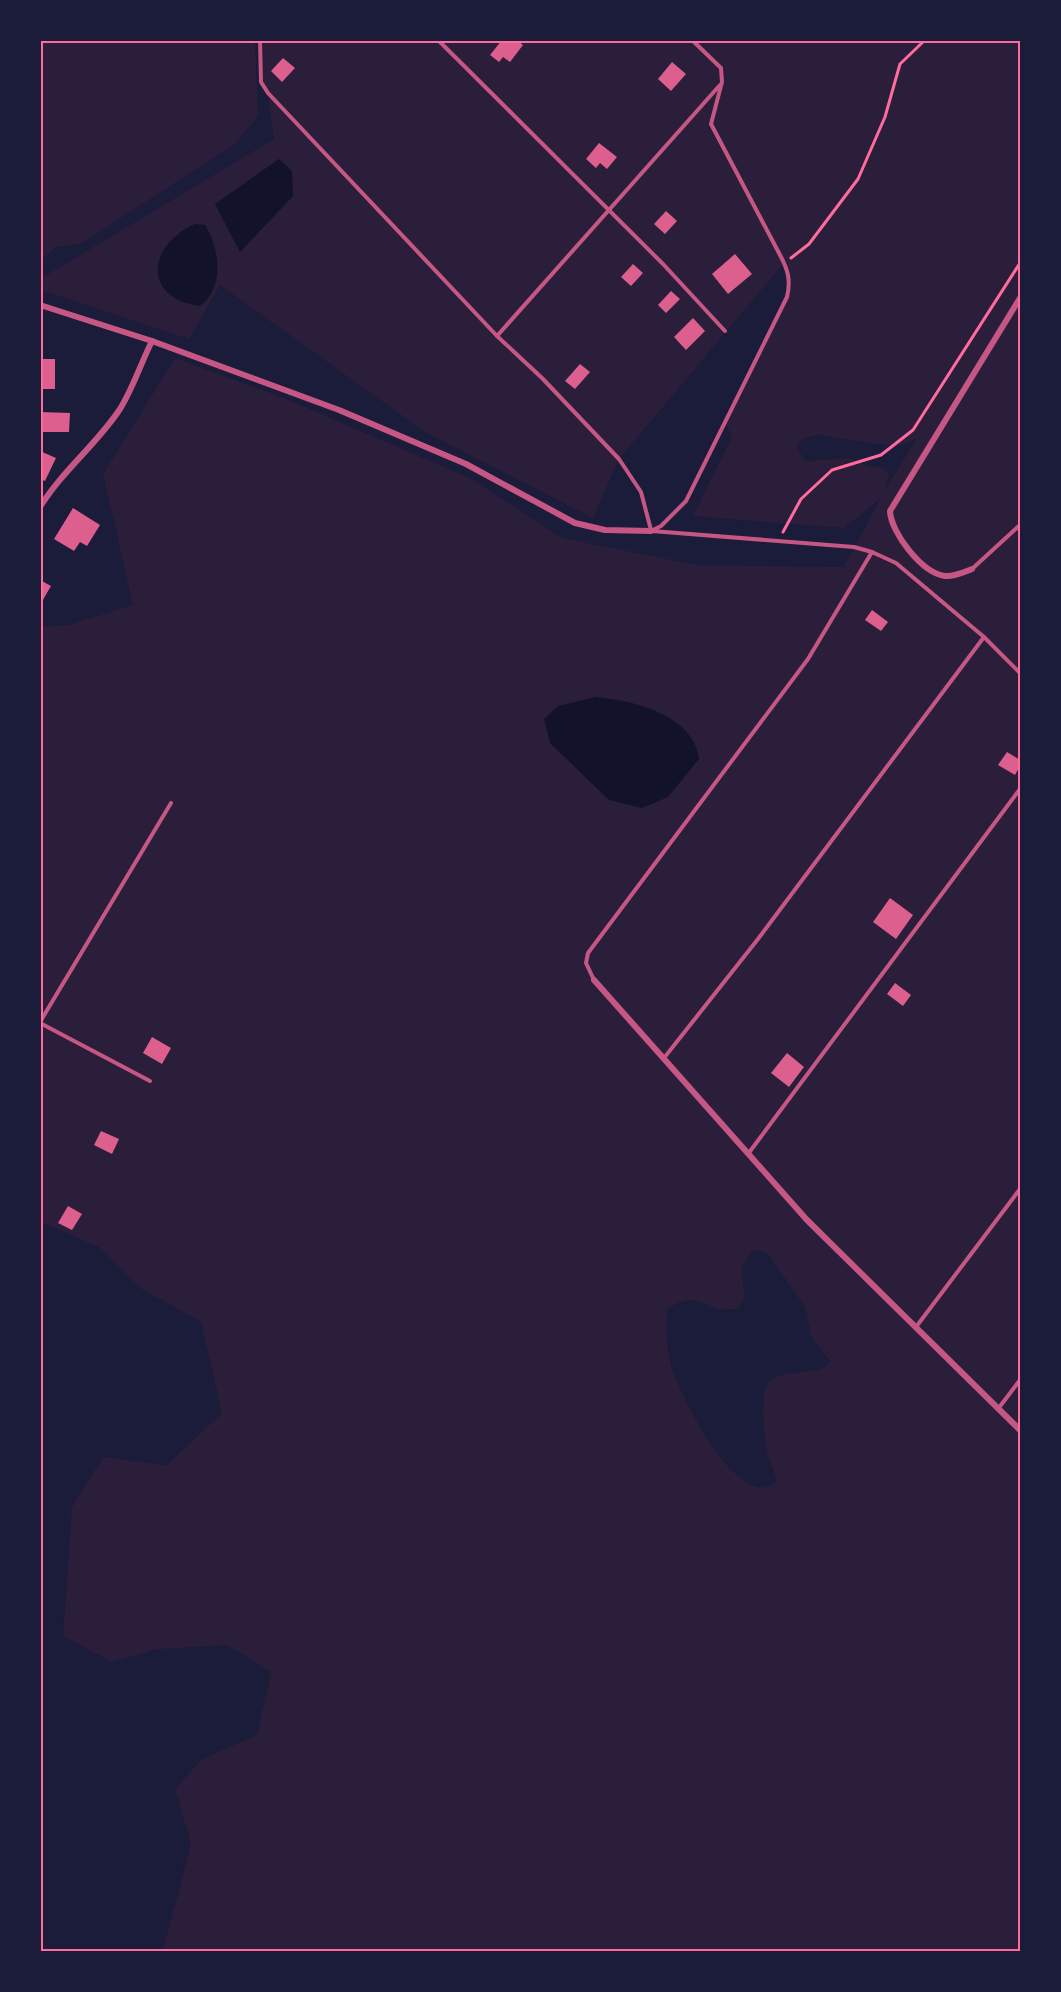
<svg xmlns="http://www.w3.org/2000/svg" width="1061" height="1992" viewBox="0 0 1061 1992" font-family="'Alegreya Sans',sans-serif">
<rect width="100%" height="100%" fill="#1b1b3a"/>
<!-- green -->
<g fill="#2a1e3b" fill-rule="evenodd">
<polygon points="41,40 255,41 258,116 235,144 82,243 56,247 41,260"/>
<path d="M260,41H1020V1951H163L191,1844L175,1789L202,1759L257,1735L271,1672L227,1645L158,1649L112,1662L63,1636L72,1507L103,1457L167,1465L222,1413L201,1322L140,1288L99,1247L41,1222V627L68,625L133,605L103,474L175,358L284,398L470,478L562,538L697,565L844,567L880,499L844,528L693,516L732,437L725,422L790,284L784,263L619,459L593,518L425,432L220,285L189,339L41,290L40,279L274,139L268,93L261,82ZM817,435L886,445H903L917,438L884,492L889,475L884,468L868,466L850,458L805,461L796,445L805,438ZM754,1250L768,1254L805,1307L811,1336L830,1361C822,1378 783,1366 768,1383C760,1392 764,1444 768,1456C771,1466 775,1472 776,1482C739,1514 680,1395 672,1368C666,1348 666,1330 667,1309C689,1297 690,1297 713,1307C719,1310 730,1309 737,1309L745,1299C744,1274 734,1272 754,1250Z"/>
</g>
<!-- water -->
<g fill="#12122b">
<polygon points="279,159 292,171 293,196 240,252 215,204"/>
<path d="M195,224L205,225C220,249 225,287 200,306C142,298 147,245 195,224Z"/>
<path d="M596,697C634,701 693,714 699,759L668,797L642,808L609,800L550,743L544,719L558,706Z"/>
</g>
<!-- building -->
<g fill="#dd5f8e">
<polygon points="502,40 517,40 523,45 510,62 503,57 499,62 490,55"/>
<polygon points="283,58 295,68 282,82 271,71"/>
<polygon points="672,62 686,74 671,91 658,79"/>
<polygon points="599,143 617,157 607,169 600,163 596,168 586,159"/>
<polygon points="666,211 677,221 665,234 654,224"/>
<polygon points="735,254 752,274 728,294 712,274"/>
<polygon points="633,264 643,273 631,286 621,277"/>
<polygon points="671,291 680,299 666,313 658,305"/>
<polygon points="693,318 705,331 686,350 674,337"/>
<rect x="40" y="359" width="15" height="30"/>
<polygon points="580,364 590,372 575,389 565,381"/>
<polygon points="40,412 70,413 69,432 40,432"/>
<polygon points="40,451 56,458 45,481 40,479"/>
<polygon points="73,508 100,525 87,546 80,542 74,551 54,539"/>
<polygon points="40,580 51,586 40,605"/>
<polygon points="872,610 888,622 881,631 865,620"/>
<polygon points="1007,752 1020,760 1020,766 1015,775 998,765"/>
<polygon points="890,898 913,915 896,939 873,922"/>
<polygon points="895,983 911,995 903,1006 887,994"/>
<polygon points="152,1037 171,1048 162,1064 143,1053"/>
<polygon points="787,1053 804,1067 789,1087 771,1073"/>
<polygon points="101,1131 119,1139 112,1154 94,1145"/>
<polygon points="68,1206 82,1214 72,1230 58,1223"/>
</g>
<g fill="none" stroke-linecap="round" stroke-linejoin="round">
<!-- path -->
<g stroke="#ff6b9d" stroke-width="3">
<polyline points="791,258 809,244 858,179 885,117 900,64 925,40"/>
<polyline points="783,532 801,499 832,470 881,455 913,430 1020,263"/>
</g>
<!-- service -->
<g stroke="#c65784" stroke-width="4">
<polyline points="260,40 261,82 268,93 497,336 542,378 619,459 641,492 651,530"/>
<polyline points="438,40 663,264 725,331"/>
<polyline points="497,336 720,85"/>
<path d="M651,531L661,526L686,501L787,297C791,280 788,270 780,255L711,124L722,82L721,68L692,40"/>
<polyline points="652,531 854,547 872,552 896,563 984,637 1020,673"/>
<polyline points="972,569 1020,525"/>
<polyline points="594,980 586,963 588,953 808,659 872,552"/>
<polyline points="40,1022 171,803"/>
<polyline points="40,1023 150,1081"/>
<polyline points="664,1058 758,939 984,637"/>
<polyline points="748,1154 1020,789"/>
<polyline points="916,1327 1020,1189"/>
<polyline points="998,1409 1020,1380"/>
</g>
<!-- minor -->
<g stroke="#c65784" stroke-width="6">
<polyline points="40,305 152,341 339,410 466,464 575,523 605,530 651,531"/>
<path d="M40,507C63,470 97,444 120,409C133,388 141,363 152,341"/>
<path d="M972,569C964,572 954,577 945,576C922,573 891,533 890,511L1020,298"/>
<polyline points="594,980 807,1220 1020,1430"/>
</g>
</g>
<!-- border -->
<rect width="1061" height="1992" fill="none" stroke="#1b1b3a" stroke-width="84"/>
<rect x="42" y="42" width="977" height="1908" fill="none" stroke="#ff6b9d" stroke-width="2"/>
</svg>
